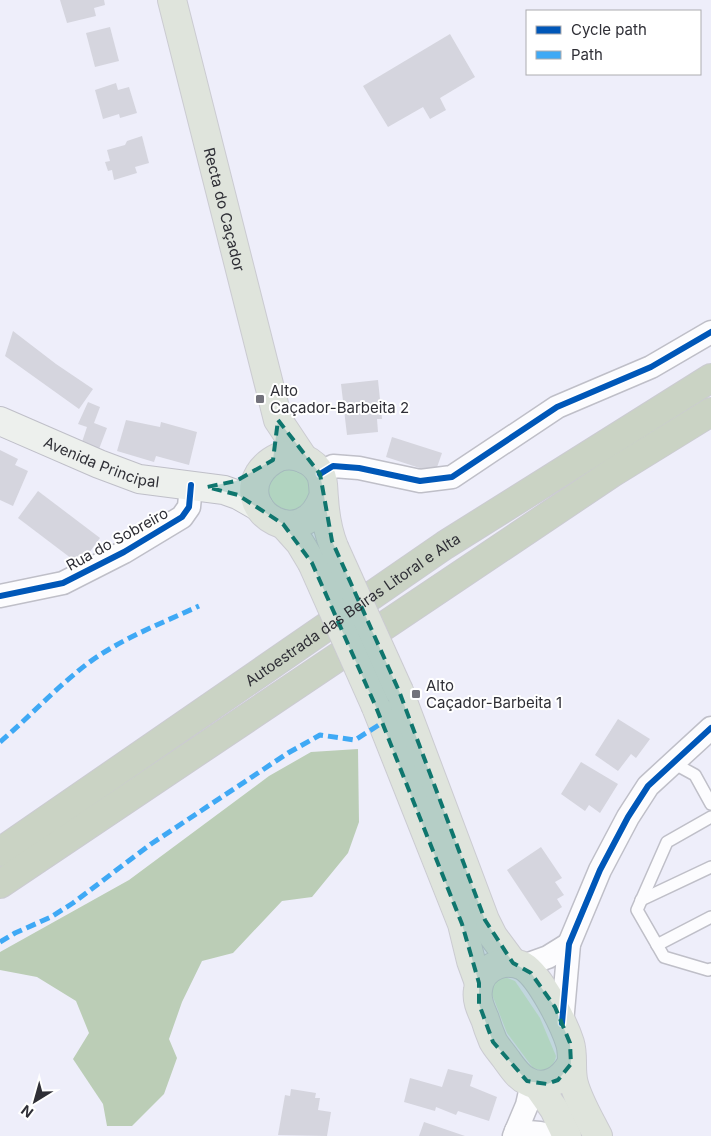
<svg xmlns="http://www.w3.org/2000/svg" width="711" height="1136" viewBox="0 0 711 1136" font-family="Inter,sans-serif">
<rect width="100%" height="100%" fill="#eeeefa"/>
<!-- green -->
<g fill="#daecd5">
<path d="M288,466L303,471L312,483L307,506L286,513L269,500C266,476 269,478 288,466Z"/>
<path d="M505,977L515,981L540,1018L556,1056C554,1068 545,1073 533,1068L507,1033L491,992L495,982Z"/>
</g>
<!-- forest -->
<polygon fill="#bbcdb6" points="358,749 359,822 348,853 312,897 282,901 233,953 202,961 182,1002 169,1039 177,1058 164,1094 132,1126 107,1126 103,1104 73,1059 89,1033 76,1001 37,977 0,970 0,952 129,880 269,776 311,752"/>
<!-- building -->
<g fill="#d5d5de">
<polygon points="60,0 104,0 105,5 94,8 96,16 67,23"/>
<polygon points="110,27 119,61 95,67 86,33"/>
<polygon points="450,34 475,77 440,98 446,110 430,119 423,107 388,127 363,86"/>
<polygon points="116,83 118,90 129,87 137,113 120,118 119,114 103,119 95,90"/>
<polygon points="142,136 149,163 135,167 137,173 114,180 112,170 108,171 105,162 110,161 107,150 125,145 127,141"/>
<polygon points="13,331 56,364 93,389 79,409 5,356"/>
<polygon points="378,380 382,419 377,419 378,432 347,435 341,384"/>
<polygon points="88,402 100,407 94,423 107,428 99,449 82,442 87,427 78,424"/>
<polygon points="126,420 160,427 161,422 197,432 189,465 156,456 154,462 117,451"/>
<polygon points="392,437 442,453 435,473 386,457"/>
<polygon points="0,450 18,459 15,465 28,471 13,506 0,500"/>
<polygon points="38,491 100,538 80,565 18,518"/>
<polygon points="618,719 650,739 636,758 631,754 618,771 595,755"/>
<polygon points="581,762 618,784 600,813 589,805 585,811 561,794"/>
<polygon points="541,847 562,878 555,882 564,895 557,899 562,907 541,921 507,870"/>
<polygon points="448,1069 473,1075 470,1086 497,1097 489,1121 458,1111 456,1115 436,1107 435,1111 404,1102 410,1078 442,1087"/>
<polygon points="291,1089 316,1093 315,1098 320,1098 318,1110 331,1112 327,1136 278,1135 285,1095 290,1096"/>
<polygon points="424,1122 465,1136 419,1136"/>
</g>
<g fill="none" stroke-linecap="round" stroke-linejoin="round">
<!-- service casing -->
<g stroke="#bfbfc8" stroke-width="14">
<g id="service">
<polyline points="673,763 695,775 711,804"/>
<polyline points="711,817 667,842 637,910 664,957 708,970 711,969"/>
<polyline points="641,900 711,867"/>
<polyline points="657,945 711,917"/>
</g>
</g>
<!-- minor casing -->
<g stroke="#bfbfc8" stroke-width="25">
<g id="minor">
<polyline points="320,474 333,466 359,468 420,481 452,477 557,407 651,367 711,332"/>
<polyline points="0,596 63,583 124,552 182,517 189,507 191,485"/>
<polyline points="523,966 548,957 569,944"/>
<polyline points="562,1023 569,944 600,870 628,817 648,786 711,728"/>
<polyline points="516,1131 540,1133 553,1136"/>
<polyline points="514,1136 527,1105 532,1083"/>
</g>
</g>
<!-- secondary casing -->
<g stroke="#bfbfc8" stroke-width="30">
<g id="secondary">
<path id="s1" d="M0,421L99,464L139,479L224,490L238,495L259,507"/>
</g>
</g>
<!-- primary casing -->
<g stroke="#cbcbd1" stroke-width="30">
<g id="primary">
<path id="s2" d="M172,0L278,420L304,459"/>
<path d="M323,497C303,553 236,513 259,474C264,466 270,461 279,457C295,452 314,460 321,475C324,483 323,490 324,498C325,514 328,532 334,547"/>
<polyline points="283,524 300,543 312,563"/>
<polyline points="399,691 485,920 493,936 513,963"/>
<polyline points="376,707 462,924 471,961 479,983"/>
<path d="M571,1064C562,1080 545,1091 527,1081C518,1077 512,1067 506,1059C502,1053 496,1047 493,1041C490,1034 487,1026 485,1019C481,1010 476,1000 478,990C479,978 486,969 497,965C505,962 515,962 523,966C540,976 564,1024 570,1043C574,1056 570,1070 574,1084C579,1102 590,1120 598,1136"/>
<polyline points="537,1085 554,1109 567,1136"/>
</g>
</g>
<!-- motorway casing -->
<g stroke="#cbcbd1" stroke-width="30">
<g id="motorway">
<path id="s3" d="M0,852L445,545L711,378"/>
<polyline points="0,884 612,473 711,412"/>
</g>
</g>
<!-- service -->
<use href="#service" stroke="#fcfcfe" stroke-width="11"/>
<!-- minor -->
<use href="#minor" stroke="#fcfcfe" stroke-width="22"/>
<!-- secondary -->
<use href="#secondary" stroke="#edf0ed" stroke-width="28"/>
<!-- primary -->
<use href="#primary" stroke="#dfe4dc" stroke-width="28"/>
<!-- motorway -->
<use href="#motorway" stroke="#cad3c4" stroke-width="28"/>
<!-- primary-bridge casing -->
<g stroke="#cbcbd1" stroke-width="30" stroke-linecap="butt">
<g id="primary-bridge">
<polyline points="334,547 399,691"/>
<polyline points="312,563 376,707"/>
</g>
</g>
<!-- primary-bridge -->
<use href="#primary-bridge" stroke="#dfe4dc" stroke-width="28"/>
<!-- quiet -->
<g stroke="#3fa9f5" stroke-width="5" stroke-dasharray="10 5" stroke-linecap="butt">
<path d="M0,742C26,720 50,694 77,672C112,642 158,625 199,606"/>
<polyline points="0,942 15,933 51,917 73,903 151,844 288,753 320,735 355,740 382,723"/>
</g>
<!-- cycleway casing -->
<g stroke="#fff" stroke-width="9">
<g id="cycleway">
<polyline points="320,474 333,466 359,468 420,481 452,477 557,407 651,367 711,332"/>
<polyline points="0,596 63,583 124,552 182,517 189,507 191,485"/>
<polyline points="562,1023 569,944 600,870 628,817 648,786 711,728"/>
</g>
</g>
<!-- cycleway -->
<use href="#cycleway" stroke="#0057b8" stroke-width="6"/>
</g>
<!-- marked area -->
<path fill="#0f766e" fill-opacity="0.2" stroke="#0f766e" stroke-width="4" stroke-dasharray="10 6" stroke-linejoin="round" d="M278,420L320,474L332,541L399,691L485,920L513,963L531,973L555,1007L570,1043L571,1064L558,1080L547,1084L527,1081L493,1042L479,1004V983L462,924L376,707L312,563L283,524L238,495L207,487L236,481L273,460Z"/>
<!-- markers -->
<g fill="#72727b" stroke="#fff" stroke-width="2">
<rect x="255" y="394" width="10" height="10" rx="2.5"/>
<rect x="411" y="689" width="10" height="10" rx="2.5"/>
</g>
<g text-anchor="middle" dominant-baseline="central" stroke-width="4" stroke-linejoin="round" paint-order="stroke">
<!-- street labels -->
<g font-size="15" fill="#2f2f36" stroke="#fff">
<text stroke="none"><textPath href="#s2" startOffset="216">Recta do Caçador</textPath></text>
<text stroke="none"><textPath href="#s1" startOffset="110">Avenida Principal</textPath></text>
<text transform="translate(117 539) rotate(-29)">Rua do Sobreiro</text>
<text stroke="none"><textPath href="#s3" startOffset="428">Autoestrada das Beiras Litoral e Alta</textPath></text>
</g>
<!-- poi labels -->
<g font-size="15" fill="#2f2f36" stroke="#fff" text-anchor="start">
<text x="270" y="390">Alto<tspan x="270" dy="17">Caçador-Barbeita 2</tspan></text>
<text x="426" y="685">Alto<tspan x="426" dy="17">Caçador-Barbeita 1</tspan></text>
</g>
</g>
<!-- legend -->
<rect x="526" y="10" width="175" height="65" fill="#ffffff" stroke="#acacaf"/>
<rect x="536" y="26" width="25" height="8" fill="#0057b8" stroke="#acacaf"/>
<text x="571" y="35" font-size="15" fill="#2f2f36">Cycle path</text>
<rect x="536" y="51" width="25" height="8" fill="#3fa9f5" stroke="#acacaf"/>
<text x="571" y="60" font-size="15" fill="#2f2f36">Path</text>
<!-- north arrow -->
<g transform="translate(35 1101) rotate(217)" stroke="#ffffff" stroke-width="4" paint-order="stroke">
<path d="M0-4L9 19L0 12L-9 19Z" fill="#2f2f36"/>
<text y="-8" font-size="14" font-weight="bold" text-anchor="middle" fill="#2f2f36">N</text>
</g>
</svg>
